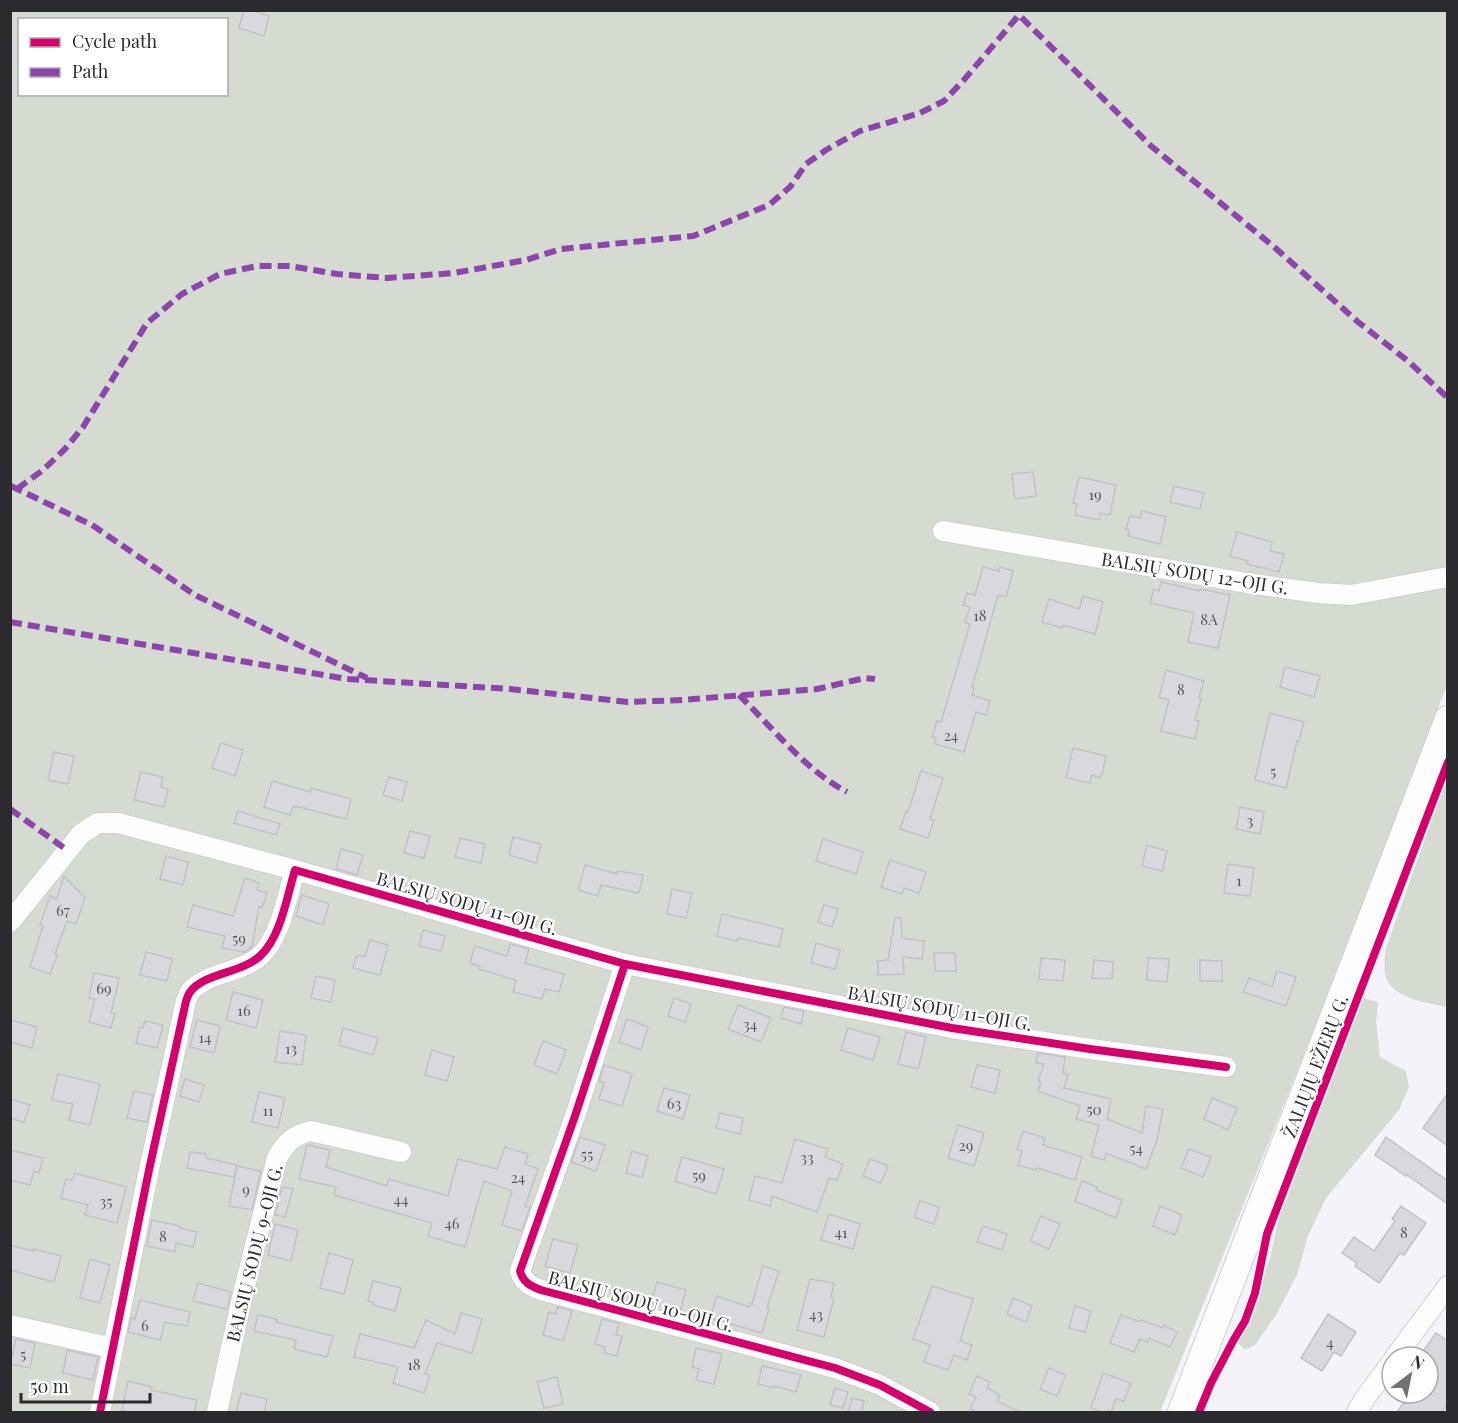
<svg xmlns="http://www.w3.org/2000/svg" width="1458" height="1423" viewBox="0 0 1458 1423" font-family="'Playfair Display',serif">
<rect width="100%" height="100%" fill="#f3f3f9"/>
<!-- green -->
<g fill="#d5dbd0" fill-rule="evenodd">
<path d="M10,11H1447V685L1338,970L1160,1412H11ZM20,20H226V94H20Z"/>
<path d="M1447,777V1007C1429,1003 1396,999 1387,980C1383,973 1385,960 1385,951Z"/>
<polygon points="1361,997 1378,1002 1376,1021 1380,1057 1406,1071 1409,1087 1399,1110 1326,1198 1308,1236 1297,1275 1276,1315 1255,1345 1245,1350 1238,1343 1270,1258 1285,1189"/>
</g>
<!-- building -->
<g fill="#d9d9dd" stroke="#c1c1c6" stroke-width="1.5">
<polygon points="244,10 252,10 269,16 264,36 239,28"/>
<polygon points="1033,472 1036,496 1015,499 1012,474"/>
<polygon points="1079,477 1116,485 1110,515 1100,513 1099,520 1075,515 1077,504 1073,503"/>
<polygon points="1174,486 1204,493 1200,509 1170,502"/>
<polygon points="1142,511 1166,517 1160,544 1128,536 1129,530 1126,529 1130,516 1140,518"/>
<polygon points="1237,532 1272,542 1270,551 1284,554 1279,572 1247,564 1248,561 1230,556"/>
<polygon points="983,567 999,571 1000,567 1013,571 1006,597 998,595 972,687 974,688 972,695 990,701 986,715 976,712 964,752 935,744 936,738 932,737 937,721 941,722 970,624 965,622 970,607 963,605 967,593 975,595"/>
<polygon points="1161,582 1199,591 1200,589 1230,595 1218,648 1188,642 1194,613 1150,603 1154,589 1159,591"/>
<polygon points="1083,596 1103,602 1095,634 1063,625 1062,628 1042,622 1049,599 1079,609"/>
<polygon points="1285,667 1320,676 1314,697 1280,687"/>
<polygon points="1166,670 1204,681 1199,698 1201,699 1195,720 1199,721 1195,739 1161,731 1169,700 1159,697"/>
<polygon points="1270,713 1304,722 1299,741 1297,741 1286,788 1255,780"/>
<polygon points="221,743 243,750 235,776 212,768"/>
<polygon points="1073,748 1106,756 1101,778 1092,775 1090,783 1066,778"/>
<polygon points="54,752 74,756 68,784 48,780"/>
<polygon points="921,771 943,778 930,819 934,820 928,838 900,829 906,811 908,812"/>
<polygon points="141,772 163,777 161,787 168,789 164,807 134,800"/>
<polygon points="389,777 407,782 402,801 383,795"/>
<polygon points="272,781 310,792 311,788 351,799 346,819 295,806 295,807 293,807 290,815 264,807"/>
<polygon points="1240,807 1264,812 1260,834 1236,829"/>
<polygon points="238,811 280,824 276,835 234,823"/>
<polygon points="410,831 430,836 424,858 404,853"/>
<polygon points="513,837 541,844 536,863 509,855"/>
<polygon points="460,838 485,844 481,863 455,857"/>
<polygon points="823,839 863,852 856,874 816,861"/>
<polygon points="1147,845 1167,851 1162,871 1142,866"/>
<polygon points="341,849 363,855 357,875 336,869"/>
<polygon points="166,856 188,862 183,885 160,879"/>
<polygon points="890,860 926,872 919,893 904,888 902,894 881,887"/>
<polygon points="1228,864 1254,868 1250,896 1224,893"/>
<polygon points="585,865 617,874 618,871 643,875 639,893 601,885 598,896 578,890"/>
<polygon points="64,876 85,898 76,924 67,921 55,954 57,955 50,974 30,967 43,926 40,925 50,896 57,899"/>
<polygon points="245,878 259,883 257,890 267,893 262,908 259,906 252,947 244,952 222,948 225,936 187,927 193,905 233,916"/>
<polygon points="672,889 692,893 686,918 667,914"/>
<polygon points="302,895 329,904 323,925 296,916"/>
<polygon points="824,905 838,909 832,927 818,922"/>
<polygon points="722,914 783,929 779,947 738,938 737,941 717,936"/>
<polygon points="895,918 901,918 902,938 924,941 922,959 903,957 904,974 878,975 878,961 888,960"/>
<polygon points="423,930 445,936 441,951 419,946"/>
<polygon points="370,940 388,945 380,975 353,968 357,955 365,957"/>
<polygon points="816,943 840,950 835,969 811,963"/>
<polygon points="510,944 529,949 525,963 564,974 559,992 545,989 542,999 513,992 516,980 479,969 480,966 470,963 475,946 507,956"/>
<polygon points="146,952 172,959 167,981 140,975"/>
<polygon points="934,953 955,953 956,971 935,971"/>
<polygon points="1041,958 1065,960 1063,981 1039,979"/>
<polygon points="1148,958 1169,959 1167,982 1147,980"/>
<polygon points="1094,960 1113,962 1112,979 1092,978"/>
<polygon points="1200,960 1222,961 1222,981 1200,981"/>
<polygon points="1277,971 1296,977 1286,1006 1243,992 1249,978 1272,987"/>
<polygon points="94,973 119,978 111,1013 115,1014 111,1028 89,1022 95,999 89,998"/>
<polygon points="316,976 335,980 331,1002 311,998"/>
<polygon points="233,992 263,1000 256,1028 226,1020"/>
<polygon points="674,998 691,1004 685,1022 668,1016"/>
<polygon points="738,1005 771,1018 761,1042 728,1029"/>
<polygon points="784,1007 804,1011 801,1024 781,1018"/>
<polygon points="627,1019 648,1027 641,1050 619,1042"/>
<polygon points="10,1020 37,1027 32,1048 10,1042"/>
<polygon points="197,1020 220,1026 214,1053 190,1047"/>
<polygon points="145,1021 163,1025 157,1048 136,1043 140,1027 143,1028"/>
<polygon points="343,1028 378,1038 373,1055 339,1045"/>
<polygon points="848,1028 880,1037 873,1060 841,1050"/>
<polygon points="280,1031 306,1035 302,1065 275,1062"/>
<polygon points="906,1032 926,1037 918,1069 898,1064"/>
<polygon points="543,1041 566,1050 557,1074 534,1065"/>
<polygon points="432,1050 454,1057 447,1081 425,1075"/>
<polygon points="1038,1053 1065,1057 1063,1073 1068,1075 1064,1088 1111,1099 1107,1119 1142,1133 1146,1106 1163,1109 1157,1140 1146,1169 1106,1153 1105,1160 1091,1156 1099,1125 1076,1119 1080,1106 1038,1091 1041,1082 1038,1081 1044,1064 1036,1063"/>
<polygon points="604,1065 632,1074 622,1106 599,1099 604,1083 599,1081"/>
<polygon points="977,1065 1000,1070 995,1093 971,1087"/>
<polygon points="58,1074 100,1084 90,1125 69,1120 73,1104 52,1100"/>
<polygon points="185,1079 204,1085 199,1102 180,1096"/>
<polygon points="664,1088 690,1095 683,1119 657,1111"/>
<polygon points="134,1091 153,1095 147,1122 127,1118"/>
<polygon points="259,1092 285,1098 278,1128 252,1122"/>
<polygon points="1448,1093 1448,1146 1423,1128"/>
<polygon points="1212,1098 1237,1108 1228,1130 1204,1119"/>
<polygon points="10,1099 30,1105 24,1122 10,1118"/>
<polygon points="720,1113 743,1118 740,1134 716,1128"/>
<polygon points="958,1125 984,1133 974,1166 948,1158"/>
<polygon points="1023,1131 1045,1138 1043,1145 1082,1157 1075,1180 1037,1168 1036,1170 1018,1165 1022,1151 1017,1150"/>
<polygon points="580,1137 605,1145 596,1171 571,1162"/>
<polygon points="1386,1137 1448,1181 1448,1204 1407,1175 1406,1176 1375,1155"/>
<polygon points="795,1139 828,1149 825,1157 843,1164 837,1180 829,1178 817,1212 772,1196 770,1206 749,1200 755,1176 782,1183"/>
<polygon points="307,1145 330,1150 326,1167 387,1186 389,1179 448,1196 458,1159 497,1169 505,1147 528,1154 525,1164 538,1169 525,1206 530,1207 522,1231 502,1225 512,1191 484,1181 465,1247 428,1236 432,1223 334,1195 336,1187 299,1179"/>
<polygon points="1189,1149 1211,1157 1203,1177 1181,1168"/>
<polygon points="10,1150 43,1158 39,1173 34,1171 30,1185 10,1180"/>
<polygon points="632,1151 648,1156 642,1177 626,1173"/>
<polygon points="190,1152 206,1154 206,1158 237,1165 234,1177 187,1168"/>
<polygon points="682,1157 724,1169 716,1194 675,1181"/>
<polygon points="870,1159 888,1166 881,1183 863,1176"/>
<polygon points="237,1166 261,1171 252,1210 229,1206"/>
<polygon points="75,1173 126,1187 117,1223 85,1215 88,1205 61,1198 66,1179 73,1180"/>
<polygon points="1082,1181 1097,1187 1096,1190 1122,1200 1116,1218 1075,1201"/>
<polygon points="282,1187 293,1189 285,1217 275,1215"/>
<polygon points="920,1201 939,1207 934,1224 914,1217"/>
<polygon points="1160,1206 1182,1215 1175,1235 1153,1226"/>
<polygon points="1401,1206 1426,1223 1404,1255 1400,1253 1379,1283 1355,1266 1357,1263 1342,1253 1354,1237 1374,1251 1395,1221 1392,1219"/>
<polygon points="829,1214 860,1224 853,1249 821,1240"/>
<polygon points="1041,1216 1060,1224 1049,1249 1030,1241"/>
<polygon points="152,1220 180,1226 180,1228 197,1232 193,1247 176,1243 175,1252 147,1246"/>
<polygon points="275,1224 298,1230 291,1261 268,1255"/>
<polygon points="983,1226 1007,1234 1002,1250 977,1242"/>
<polygon points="553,1239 578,1245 570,1273 545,1266"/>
<polygon points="10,1245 33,1251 34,1249 61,1256 54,1282 10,1270"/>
<polygon points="329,1253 353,1260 344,1294 320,1288"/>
<polygon points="90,1259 110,1265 100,1303 80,1298"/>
<polygon points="763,1266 779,1271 767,1308 769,1308 762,1333 710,1318 717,1296 749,1307 750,1303 752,1304"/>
<polygon points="810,1279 834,1283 831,1297 834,1298 824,1337 797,1330"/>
<polygon points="373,1281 401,1288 395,1311 373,1305 374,1303 368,1301"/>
<polygon points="657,1282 686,1290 680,1312 651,1303"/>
<polygon points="198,1283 231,1292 227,1309 193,1301"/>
<polygon points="932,1286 973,1299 960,1341 972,1345 967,1360 954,1355 948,1370 924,1362 930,1345 913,1339"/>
<polygon points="1013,1298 1032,1306 1026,1322 1007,1314"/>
<polygon points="140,1300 190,1312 187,1326 165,1322 160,1340 128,1332 131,1318 135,1319"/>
<polygon points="1075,1306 1091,1311 1085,1332 1069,1328"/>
<polygon points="558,1307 572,1311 563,1341 543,1335 549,1312 556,1314"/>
<polygon points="461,1313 482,1319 472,1353 437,1343 425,1374 430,1375 424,1393 393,1383 398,1367 354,1357 360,1334 414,1348 426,1320 455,1334"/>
<polygon points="1328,1314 1356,1332 1341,1356 1334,1352 1322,1371 1301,1358"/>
<polygon points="258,1315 277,1319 276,1322 333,1336 327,1357 294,1349 296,1340 254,1331"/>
<polygon points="1121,1315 1140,1322 1141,1320 1163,1328 1164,1325 1177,1332 1170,1347 1149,1338 1148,1342 1140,1339 1134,1352 1110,1343"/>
<polygon points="602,1319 619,1323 616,1335 622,1336 617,1356 604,1353 605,1347 595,1344"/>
<polygon points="1436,1333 1448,1341 1448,1404 1441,1413 1396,1413 1411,1393 1428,1393 1428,1357 1419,1357"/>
<polygon points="16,1339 35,1343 30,1368 10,1364"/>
<polygon points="696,1348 722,1354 714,1384 696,1380 699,1369 692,1367"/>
<polygon points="67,1350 98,1357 93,1380 63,1373"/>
<polygon points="762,1366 801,1375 796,1392 774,1386 773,1388 758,1384"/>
<polygon points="1049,1368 1066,1375 1057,1396 1040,1389"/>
<polygon points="1103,1373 1131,1383 1124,1401 1116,1399 1111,1413 1104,1413 1091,1408"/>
<polygon points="977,1376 990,1382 987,1388 1000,1395 997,1401 1021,1413 978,1413 970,1409 976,1397 969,1394"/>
<polygon points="557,1377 563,1404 544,1408 537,1382"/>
<polygon points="128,1381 152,1387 151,1390 197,1400 194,1413 134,1413 122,1410"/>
<polygon points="835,1388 848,1392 843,1408 830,1405"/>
<polygon points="241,1393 267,1399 264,1413 236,1413"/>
<polygon points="852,1398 864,1401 861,1413 848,1413"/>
</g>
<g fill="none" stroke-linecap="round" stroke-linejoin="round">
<!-- minor casing -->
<g stroke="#ceced2" stroke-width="22">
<g id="minor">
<polyline points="943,531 1247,583 1318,593 1351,595 1448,577"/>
<polyline points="10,922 81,834 98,823 118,823 295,870"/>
<path d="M625,964L575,1116L520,1271C523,1282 530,1286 541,1290L835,1368L880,1385L930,1412"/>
<polyline points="10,1325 113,1348"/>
<polyline points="1395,1357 1448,1286"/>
<path d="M100,1412L149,1170L186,1001C187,998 188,995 190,992C204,973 242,973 260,956C281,937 287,896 295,870L625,964L952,1028L1090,1049L1226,1067"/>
<path d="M217,1412L242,1298L277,1158C285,1143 294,1135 311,1131L401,1152"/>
<polyline points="1357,1412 1365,1398 1392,1362"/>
</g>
</g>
<!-- major casing -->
<g stroke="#ceced2" stroke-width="28">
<polyline id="major" points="1181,1412 1448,719"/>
</g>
<!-- minor -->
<use href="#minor" stroke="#fdfdfe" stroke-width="20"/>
<!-- major -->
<use href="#major" stroke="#fdfdfe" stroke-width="26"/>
<!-- quiet -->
<g stroke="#8e44ad" stroke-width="6" stroke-dasharray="12 6" stroke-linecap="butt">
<polyline points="11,486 92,525 195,595 367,678"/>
<polyline points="17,489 43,470 65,449 83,427 147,323 182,294 220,274 257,266 290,266 337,274 387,278 454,273 526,260 561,249 693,236 769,205 790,187 806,164 826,150 860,131 920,113 944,101 963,81 1019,15 1151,146 1273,246 1358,322 1408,361 1448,398"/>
<polyline points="10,622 347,679 510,689 628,702 683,700 817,689 865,678 875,679"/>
<path d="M739,695C773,728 805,770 847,792"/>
<polyline points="10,809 67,850"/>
</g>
<!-- cycleway casing -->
<g stroke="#fff" stroke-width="11">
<g id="cycleway">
<path d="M625,964L575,1116L520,1271C523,1282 530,1286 541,1290L835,1368L880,1385L930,1412"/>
<path d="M100,1412L149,1170L186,1001C187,998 188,995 190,992C204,973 242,973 260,956C281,937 287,896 295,870L625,964L952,1028L1090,1049L1226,1067"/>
<polyline points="1199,1412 1211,1383 1233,1341 1245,1321 1255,1293 1267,1234 1448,762"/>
</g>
</g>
<!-- cycleway -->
<use href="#cycleway" stroke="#d6006c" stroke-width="8"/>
</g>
<g text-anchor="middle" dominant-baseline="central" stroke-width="4.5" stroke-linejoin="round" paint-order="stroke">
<!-- number labels -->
<g font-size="15" fill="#58585c">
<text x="1095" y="494">19</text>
<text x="980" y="615">18</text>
<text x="1209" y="619">8A</text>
<text x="1181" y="689">8</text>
<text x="951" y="735">24</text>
<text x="1273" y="771">5</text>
<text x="1250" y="820">3</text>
<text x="1239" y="880">1</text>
<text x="63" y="910">67</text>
<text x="239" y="938">59</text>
<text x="104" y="988">69</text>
<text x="244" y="1010">16</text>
<text x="750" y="1024">34</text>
<text x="205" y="1037">14</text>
<text x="291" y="1048">13</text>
<text x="674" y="1103">63</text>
<text x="1094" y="1109">50</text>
<text x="268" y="1110">11</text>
<text x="966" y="1145">29</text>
<text x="1136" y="1148">54</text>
<text x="587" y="1154">55</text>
<text x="807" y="1157">33</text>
<text x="699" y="1175">59</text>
<text x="518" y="1177">24</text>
<text x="246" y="1189">9</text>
<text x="401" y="1199">44</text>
<text x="106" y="1201">35</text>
<text x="452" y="1223">46</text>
<text x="841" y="1232">41</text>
<text x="1404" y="1232">8</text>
<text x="163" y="1236">8</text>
<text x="816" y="1314">43</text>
<text x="145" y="1325">6</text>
<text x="1330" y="1342">4</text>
<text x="23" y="1354">5</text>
<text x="414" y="1364">18</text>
</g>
<!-- street labels -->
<g font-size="18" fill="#2b2b2f" stroke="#fff">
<text transform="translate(1195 573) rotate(9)">BALSIŲ SODŲ 12-OJI G.</text>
<text transform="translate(467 903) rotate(16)">BALSIŲ SODŲ 11-OJI G.</text>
<text transform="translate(940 1008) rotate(10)">BALSIŲ SODŲ 11-OJI G.</text>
<text transform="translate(1315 1066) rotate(-69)">ŽALIŲJŲ EŽERŲ G.</text>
<text transform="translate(254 1253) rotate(-76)">BALSIŲ SODŲ 9-OJI G.</text>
<text transform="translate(641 1301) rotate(15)">BALSIŲ SODŲ 10-OJI G.</text>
</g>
</g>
<!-- border -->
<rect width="1458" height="1423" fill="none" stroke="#2b2b2f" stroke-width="24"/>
<!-- legend -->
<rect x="18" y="18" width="210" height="78" fill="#ffffff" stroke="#aaaaac" stroke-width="1.5"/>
<rect x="30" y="38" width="30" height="9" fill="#d6006c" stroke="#aaaaac" stroke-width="1.5"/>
<text x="72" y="48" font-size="18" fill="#2b2b2f">Cycle path</text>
<rect x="30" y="68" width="30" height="9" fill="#8e44ad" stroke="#aaaaac" stroke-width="1.5"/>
<text x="72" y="78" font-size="18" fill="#2b2b2f">Path</text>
<!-- north arrow -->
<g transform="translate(1410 1375) rotate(32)"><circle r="28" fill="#ffffff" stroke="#aaaaac" stroke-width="1.5"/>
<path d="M0-4.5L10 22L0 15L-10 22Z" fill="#717176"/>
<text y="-9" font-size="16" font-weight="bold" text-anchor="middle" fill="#2b2b2f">N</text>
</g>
<!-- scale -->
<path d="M21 1393v9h129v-9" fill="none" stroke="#2b2b2f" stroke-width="3"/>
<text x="30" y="1393" font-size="18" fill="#2b2b2f" stroke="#ffffff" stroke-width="4.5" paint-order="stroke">50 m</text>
</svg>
